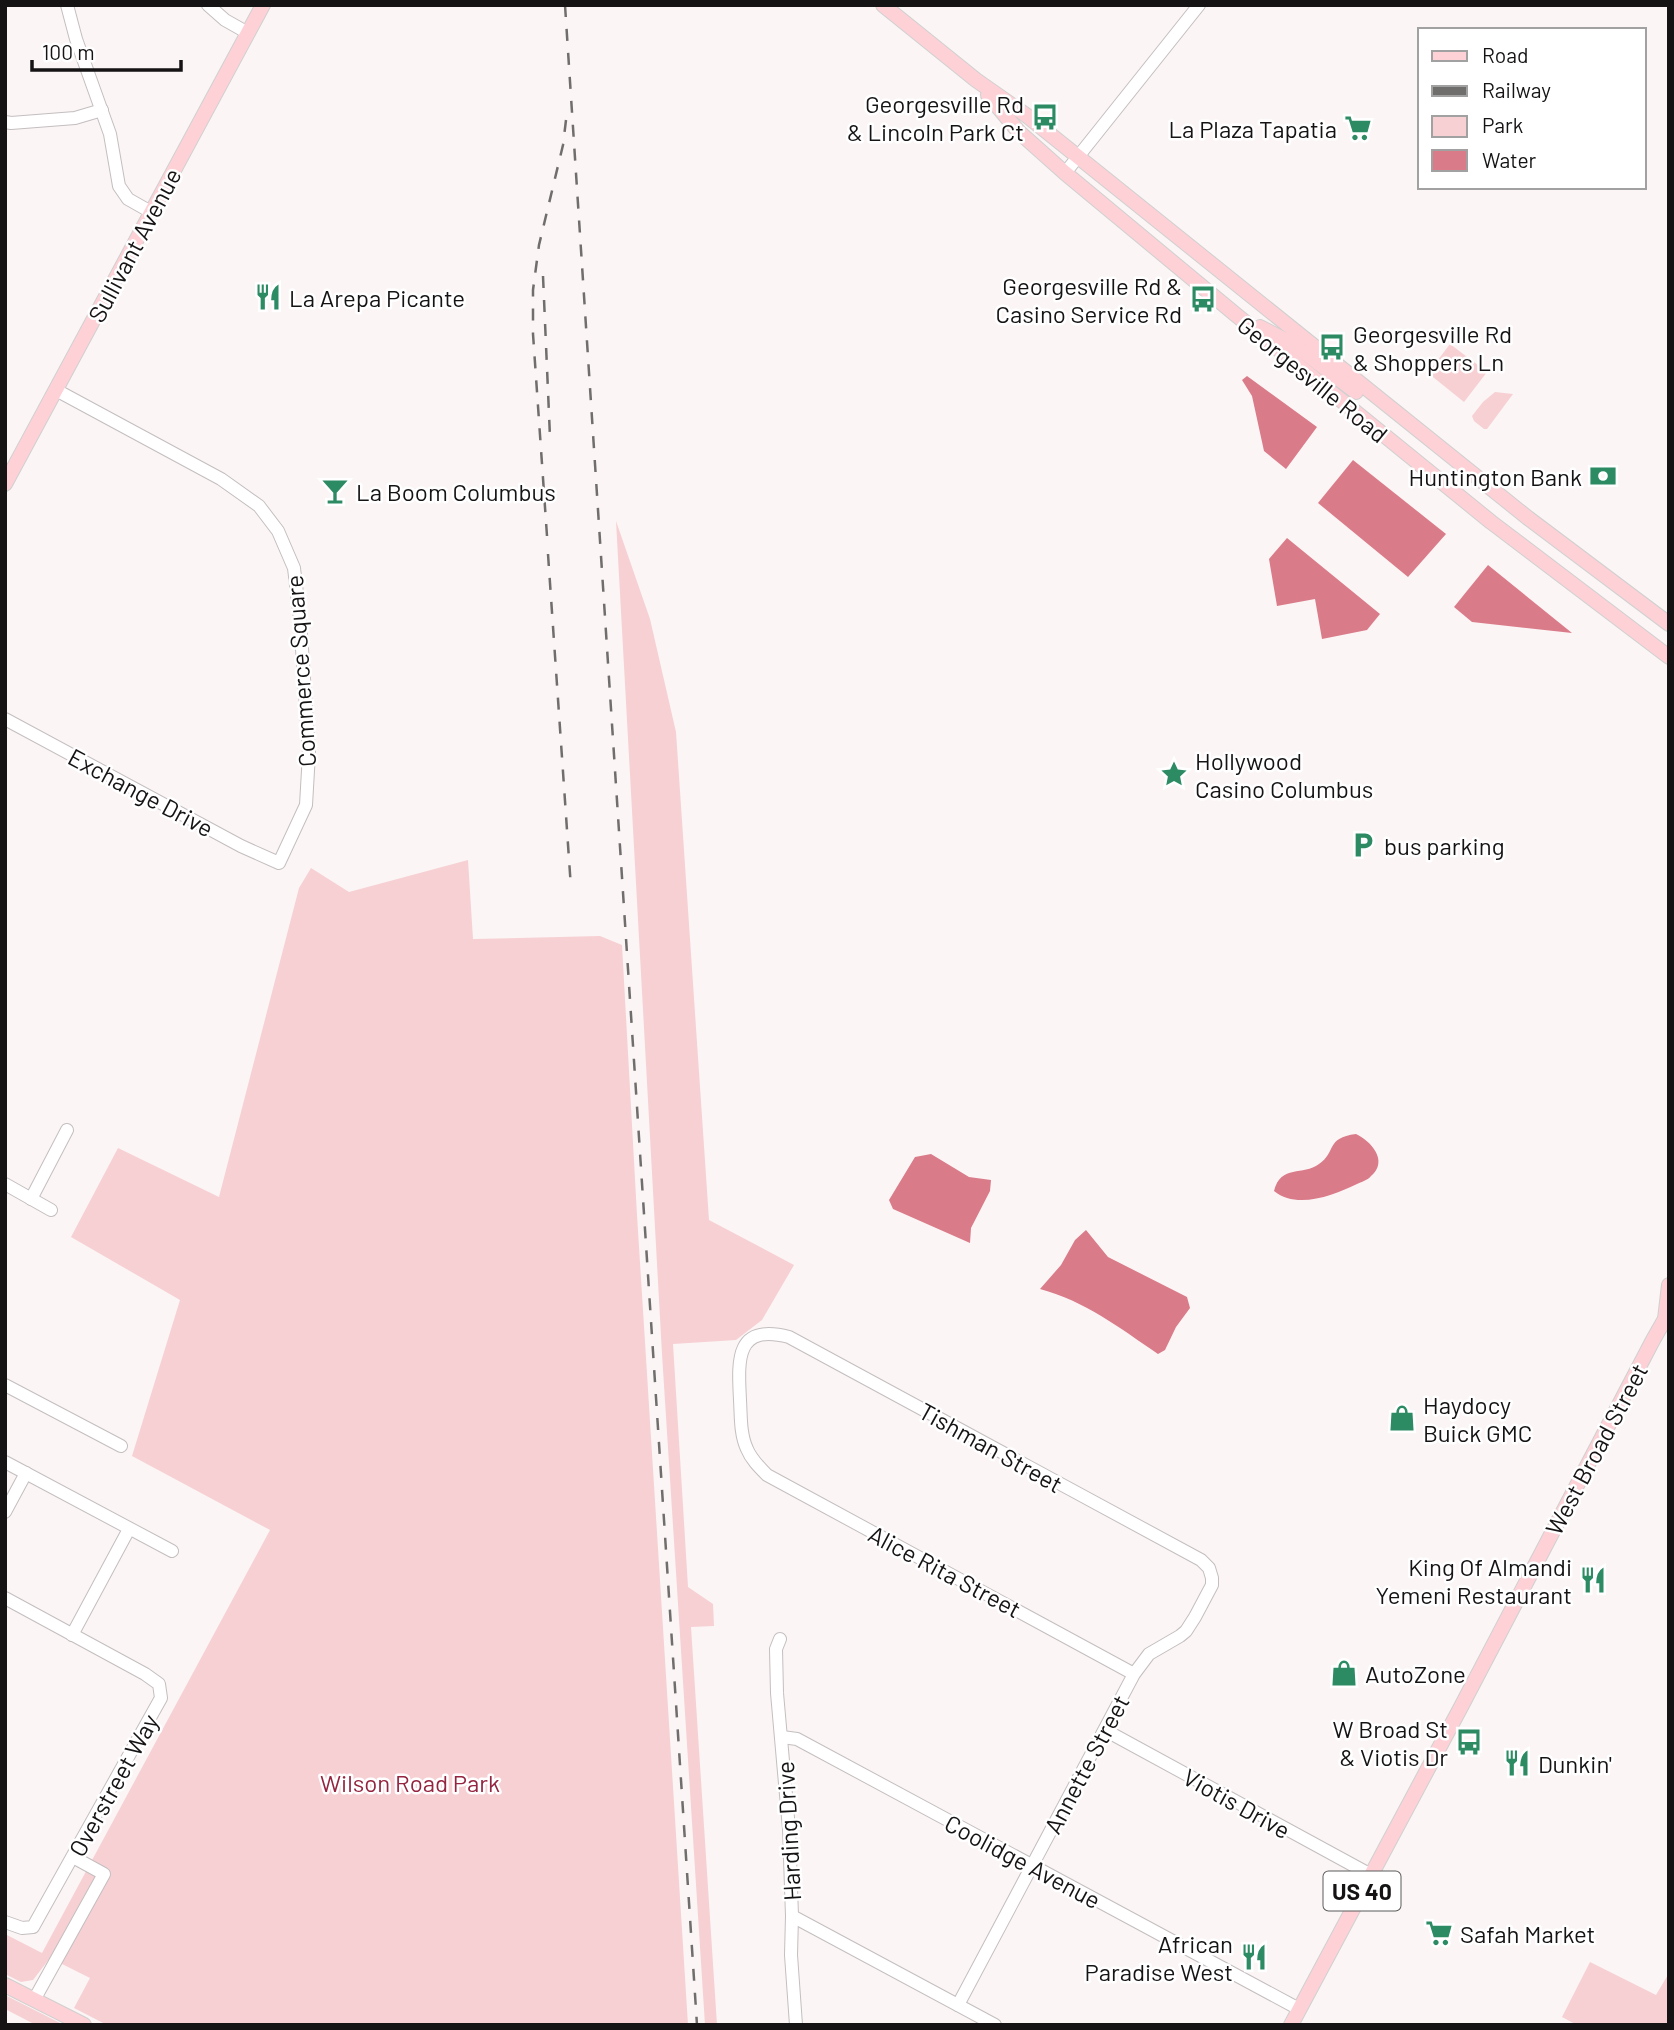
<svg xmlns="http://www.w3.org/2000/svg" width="1674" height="2030" viewBox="0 0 1674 2030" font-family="Barlow,sans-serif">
<rect width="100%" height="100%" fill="#fbf5f5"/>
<!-- green -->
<g fill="#f7d0d3">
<polygon points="1450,344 1487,372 1464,402 1428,373"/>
<polygon points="1495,392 1513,394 1487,429 1484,429 1474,421 1472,416 1483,402"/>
<polygon points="616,521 650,619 676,732 709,1220 794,1265 762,1320 736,1340 673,1344 688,1587 713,1604 714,1626 691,1627 717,2025 705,2025 662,1354"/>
<polygon points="468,860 473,939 600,936 622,945 637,1215 688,2025 107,2025 74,2008 90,1978 50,1958 33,1980 21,1982 5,1974 5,1934 42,1953 270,1530 132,1456 180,1300 71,1237 118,1148 219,1197 299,888 311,868 349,892"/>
<polygon points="1590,1962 1656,1995 1669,1973 1669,2025 1577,2025 1562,2017"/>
<polygon points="5,1995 64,2025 36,2025 5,2009"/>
</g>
<!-- water -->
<g fill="#da7b89">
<polygon points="1247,376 1317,427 1286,469 1264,451 1252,396 1242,380"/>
<polygon points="1353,460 1446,534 1408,577 1318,503"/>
<polygon points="1287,538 1380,614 1367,630 1322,639 1315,599 1277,606 1269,559"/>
<polygon points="1488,565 1572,633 1472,622 1454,607"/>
<path d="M1356,1134C1371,1141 1389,1161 1371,1176C1368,1180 1361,1182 1357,1184C1334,1195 1297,1210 1274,1191C1281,1164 1303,1176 1319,1164C1337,1152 1325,1138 1356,1134Z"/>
<polygon points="931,1154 969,1177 991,1180 990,1191 971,1228 970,1243 893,1209 889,1200 915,1157"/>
<path d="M1086,1230L1108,1257L1187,1297L1190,1308L1176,1327L1165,1350L1158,1354C1120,1328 1085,1301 1040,1289L1061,1265L1075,1240Z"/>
</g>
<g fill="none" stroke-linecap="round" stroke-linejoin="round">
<!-- minor casing -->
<g stroke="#c4bebf" stroke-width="14">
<g id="minor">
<polyline points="67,5 76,39 110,134 119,186 128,199 151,212"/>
<polyline points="208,5 225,20 248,33"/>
<polyline points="5,122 11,123 75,118 102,110"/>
<polyline points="1065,173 1199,5"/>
<polyline points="5,719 241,846 279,863 306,805 309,753 300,619 294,568 278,531 259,506 221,479 56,390"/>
<polyline points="5,1184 51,1210"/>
<polyline points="31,1199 67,1130"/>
<polyline points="5,1385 121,1446"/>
<polyline points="5,1462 172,1551"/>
<polyline points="5,1512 26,1473"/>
<polyline points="5,1598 145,1674 159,1684 161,1698 33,1927 22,1928 5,1922"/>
<polyline points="72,1635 129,1529"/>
<polyline points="780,1639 776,1649 777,1693 789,1829 792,1916 791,1955 796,2025"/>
<polyline points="1104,1732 1114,1735 1371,1875"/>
<polyline points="782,1737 797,1739 1299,2009"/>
<polyline points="792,1916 995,2025"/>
<polyline points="34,2000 104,1874 73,1857"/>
<path d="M958,2005L1134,1674L1149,1654L1180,1636L1186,1631L1195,1617L1212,1585V1578L1209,1568L1201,1560L789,1337C735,1323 738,1360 740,1400C741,1416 740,1434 747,1449C751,1459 759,1467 767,1475L1134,1674"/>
</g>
</g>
<!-- major casing -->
<g stroke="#d0d0d0" stroke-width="16">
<g id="major">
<polyline points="883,5 976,80 1026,115 1528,518 1669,624"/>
<polyline points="988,95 1019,132 1065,173 1235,314 1491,522 1669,657"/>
<polyline points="1260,327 1293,344 1356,392"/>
<polyline points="5,484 263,5"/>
<polyline points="1665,1319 1669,1285"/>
<polyline points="5,1985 84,2025"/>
<polyline points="1291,2025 1462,1705 1653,1340 1665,1319 1669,1315"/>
</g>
</g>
<!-- minor -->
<use href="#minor" stroke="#fff" stroke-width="12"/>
<!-- major -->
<use href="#major" stroke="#fdd1d6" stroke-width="14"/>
<!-- rail -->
<g stroke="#706d6d" stroke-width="2.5" stroke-dasharray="12 12" stroke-linecap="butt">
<polyline points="565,5 697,2025"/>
<polyline points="543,276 550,437"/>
<polyline points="547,536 533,334 533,290 539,245 563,145 566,120"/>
<polyline points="548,554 571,888"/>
</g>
</g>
<!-- icons -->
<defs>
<g id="bus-bare" transform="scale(2.1)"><path d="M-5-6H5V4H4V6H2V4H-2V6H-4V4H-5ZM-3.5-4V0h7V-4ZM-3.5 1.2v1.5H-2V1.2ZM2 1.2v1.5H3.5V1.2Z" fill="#2c8b63" stroke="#fff" stroke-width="2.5" paint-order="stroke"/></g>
<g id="supermarket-bare" transform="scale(2.1)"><path d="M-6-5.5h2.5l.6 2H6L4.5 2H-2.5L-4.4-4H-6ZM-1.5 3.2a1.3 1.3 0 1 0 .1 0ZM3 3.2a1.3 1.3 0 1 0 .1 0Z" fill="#2c8b63" stroke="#fff" stroke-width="2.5" paint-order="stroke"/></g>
<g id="restaurant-bare" transform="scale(2.1)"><path d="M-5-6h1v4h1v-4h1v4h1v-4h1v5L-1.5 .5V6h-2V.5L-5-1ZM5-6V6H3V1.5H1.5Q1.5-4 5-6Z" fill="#2c8b63" stroke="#fff" stroke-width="2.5" paint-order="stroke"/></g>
<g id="bank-bare" transform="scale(2.1)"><path d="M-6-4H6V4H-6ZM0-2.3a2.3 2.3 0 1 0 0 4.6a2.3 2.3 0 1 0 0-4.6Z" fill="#2c8b63" stroke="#fff" stroke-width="2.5" paint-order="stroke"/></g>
<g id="bar-bare" transform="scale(2.1)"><path d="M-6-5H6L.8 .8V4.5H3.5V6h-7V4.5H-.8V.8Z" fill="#2c8b63" stroke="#fff" stroke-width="2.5" paint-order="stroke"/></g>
<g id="sight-bare" transform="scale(2.1)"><path d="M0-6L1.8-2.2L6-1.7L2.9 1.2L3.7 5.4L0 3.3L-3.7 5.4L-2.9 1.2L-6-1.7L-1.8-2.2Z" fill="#2c8b63" stroke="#fff" stroke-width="2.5" paint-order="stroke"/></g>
<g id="parking-bare" transform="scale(2.1)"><path d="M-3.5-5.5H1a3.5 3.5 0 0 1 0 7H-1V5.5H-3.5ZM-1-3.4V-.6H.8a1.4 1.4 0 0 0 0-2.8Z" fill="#2c8b63" stroke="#fff" stroke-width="2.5" paint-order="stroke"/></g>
<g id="shop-bare" transform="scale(2.1)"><path d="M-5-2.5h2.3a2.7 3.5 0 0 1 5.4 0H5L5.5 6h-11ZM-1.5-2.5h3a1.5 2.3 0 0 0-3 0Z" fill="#2c8b63" stroke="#fff" stroke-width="2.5" paint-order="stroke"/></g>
</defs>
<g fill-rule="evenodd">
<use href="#bus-bare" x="1045" y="117"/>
<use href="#supermarket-bare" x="1358" y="128"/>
<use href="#restaurant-bare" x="268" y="297"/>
<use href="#bus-bare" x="1203" y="299"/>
<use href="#bus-bare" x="1332" y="347"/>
<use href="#bank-bare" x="1603" y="476"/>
<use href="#bar-bare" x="335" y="491"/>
<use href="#sight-bare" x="1174" y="774"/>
<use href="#parking-bare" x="1363" y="845"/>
<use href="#shop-bare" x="1402" y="1418"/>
<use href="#restaurant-bare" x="1593" y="1580"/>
<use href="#shop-bare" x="1344" y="1673"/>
<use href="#bus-bare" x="1469" y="1742"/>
<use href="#restaurant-bare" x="1517" y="1763"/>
<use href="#supermarket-bare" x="1439" y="1933"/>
<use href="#restaurant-bare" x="1254" y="1957"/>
</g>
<g text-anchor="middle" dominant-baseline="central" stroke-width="5" stroke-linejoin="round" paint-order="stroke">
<!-- shield labels -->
<rect fill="#fff" stroke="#5b5a5a" stroke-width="2" x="1323.5" y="1871.5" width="77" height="39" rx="5"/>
<g font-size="23" font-weight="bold" fill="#151313">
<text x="1362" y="1891">US 40</text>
</g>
<!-- poi labels -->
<g font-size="24" fill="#151313" stroke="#fff" text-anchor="start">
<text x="1024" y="103" text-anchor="end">Georgesville Rd<tspan x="1024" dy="28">&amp; Lincoln Park Ct</tspan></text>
<text x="1337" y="128" text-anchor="end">La Plaza Tapatia</text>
<text x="1182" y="285" text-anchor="end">Georgesville Rd &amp;<tspan x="1182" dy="28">Casino Service Rd</tspan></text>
<text x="289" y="297">La Arepa Picante</text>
<text x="1353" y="333">Georgesville Rd<tspan x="1353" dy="28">&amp; Shoppers Ln</tspan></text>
<text x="1582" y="476" text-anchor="end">Huntington Bank</text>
<text x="356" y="491">La Boom Columbus</text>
<text x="1195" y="760">Hollywood<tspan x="1195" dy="28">Casino Columbus</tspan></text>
<text x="1384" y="845">bus parking</text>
<text x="1423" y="1404">Haydocy<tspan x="1423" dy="28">Buick GMC</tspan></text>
<text x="1572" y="1566" text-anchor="end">King Of Almandi<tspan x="1572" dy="28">Yemeni Restaurant</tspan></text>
<text x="1365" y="1673">AutoZone</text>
<text x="1448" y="1728" text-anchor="end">W Broad St<tspan x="1448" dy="28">&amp; Viotis Dr</tspan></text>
<text x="1538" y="1763">Dunkin'</text>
<text x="1460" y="1933">Safah Market</text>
<text x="1233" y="1943" text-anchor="end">African<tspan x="1233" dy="28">Paradise West</tspan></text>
</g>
<!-- street labels -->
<g font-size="24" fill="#151313" stroke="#fff">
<text transform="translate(134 245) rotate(-62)">Sullivant Avenue</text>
<text transform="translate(1313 379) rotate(39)">Georgesville Road</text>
<text transform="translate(300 671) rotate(-94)">Commerce Square</text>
<text transform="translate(141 792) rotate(28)">Exchange Drive</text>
<text transform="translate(991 1447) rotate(29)">Tishman Street</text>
<text transform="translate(1596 1449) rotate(-62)">West Broad Street</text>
<text transform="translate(945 1571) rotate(28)">Alice Rita Street</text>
<text transform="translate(1086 1764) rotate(-62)">Annette Street</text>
<text transform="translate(113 1785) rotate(-61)">Overstreet Way</text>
<text transform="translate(1237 1803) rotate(29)">Viotis Drive</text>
<text transform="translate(788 1831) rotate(-93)">Harding Drive</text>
<text transform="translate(1023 1861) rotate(28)">Coolidge Avenue</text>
</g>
<!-- park labels -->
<g font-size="24" fill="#94243f" stroke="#fff">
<text x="410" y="1782">Wilson Road Park</text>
</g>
</g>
<!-- border -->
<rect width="1674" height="2030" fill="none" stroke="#151313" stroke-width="14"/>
<!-- legend -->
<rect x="1418" y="28" width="228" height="161" fill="#ffffff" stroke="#a1a1a1" stroke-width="2"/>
<rect x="1432" y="51" width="35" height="10" fill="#fdd1d6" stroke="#a1a1a1" stroke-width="2"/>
<text x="1482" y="63" font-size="21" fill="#151313">Road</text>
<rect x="1432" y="86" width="35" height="10" fill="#706d6d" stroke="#a1a1a1" stroke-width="2"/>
<text x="1482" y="98" font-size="21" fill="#151313">Railway</text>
<rect x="1432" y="116" width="35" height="21" fill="#f7d0d3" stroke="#a1a1a1" stroke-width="2"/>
<text x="1482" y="133" font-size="21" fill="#151313">Park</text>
<rect x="1432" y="150" width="35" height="21" fill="#da7b89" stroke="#a1a1a1" stroke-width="2"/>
<text x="1482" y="168" font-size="21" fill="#151313">Water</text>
<!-- scale -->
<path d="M32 60v10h149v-10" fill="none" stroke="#151313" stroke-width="3.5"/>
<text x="42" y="60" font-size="21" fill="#151313" stroke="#ffffff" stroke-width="5" paint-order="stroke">100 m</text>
</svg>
